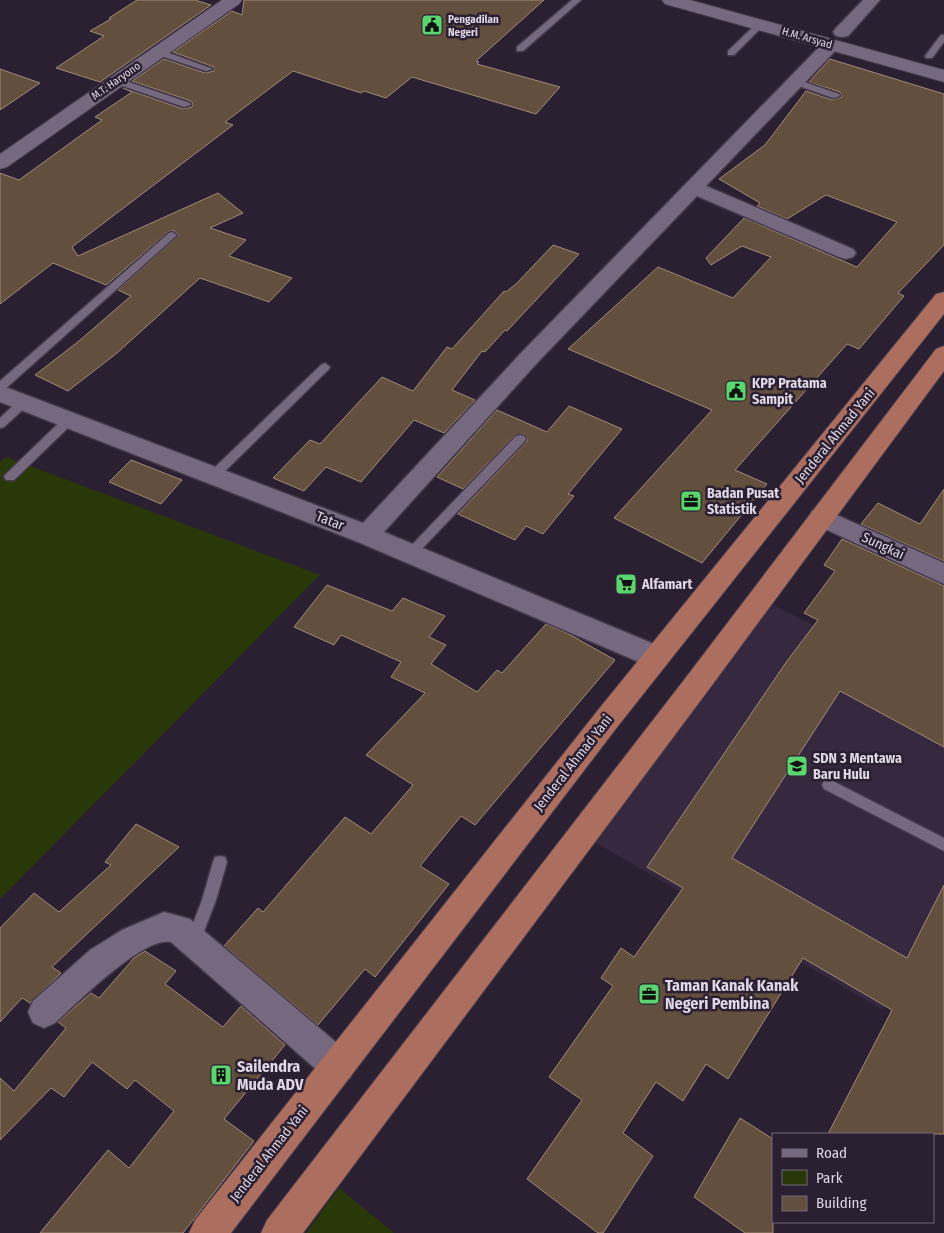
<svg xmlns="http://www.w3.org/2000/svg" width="944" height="1233" viewBox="0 0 944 1233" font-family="'Fira Sans Condensed',sans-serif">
<rect width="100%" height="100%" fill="#2b1f32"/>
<!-- built -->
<polygon fill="#36283f" points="773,605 944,690 944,995 903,972 883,1010 593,841"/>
<!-- green -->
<g fill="#293808">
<polygon points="6,457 320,575 0,899 0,462"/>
<polygon points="339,1188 394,1233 306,1233"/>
</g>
<!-- building -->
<g fill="#624f3d" stroke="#a08b77">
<polygon points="137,0 195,0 211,5 100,82 56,68 104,36 90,31 111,19 109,18"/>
<polygon points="244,0 544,0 476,61 479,62 477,64 560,87 536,114 412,77 386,98 364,91 361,93 293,71 225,122 233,125 72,247 78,256 218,193 243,213 210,228 246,240 229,256 292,278 269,302 200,278 117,353 68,391 35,375 79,341 131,296 118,290 179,235 173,230 168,232 106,285 53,263 0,304 0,173 19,180 102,120 95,117 132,92 123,88 183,109 192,107 193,104 191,101 132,81 164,59 205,73 214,71 214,67 173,52 232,11 242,15"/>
<polygon points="830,59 944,94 944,245 898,293 904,296 859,349 847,344 735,470 767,484 702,563 614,518 712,410 568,349 658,267 733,298 771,257 742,246 711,265 706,258 744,218 857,267 897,222 826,195 787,219 757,206 760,203 719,179 765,145 806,91 832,100 842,97 840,92 809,82"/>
<polygon points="0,69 40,83 0,110"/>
<polygon points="553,245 579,254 507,331 505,330 485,352 482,351 452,390 475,400 444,433 414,420 361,482 326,467 304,491 273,478 310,440 320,444 382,377 413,391 447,347 452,349 504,291 506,292 516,284"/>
<polygon points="569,406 622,429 568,494 574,496 543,534 526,526 515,540 458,514 528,440 524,434 515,435 463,489 437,477 497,410 547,432"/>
<polygon points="131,460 182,480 161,504 109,482"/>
<polygon points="944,489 944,561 861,524 878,503 920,524"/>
<polygon points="842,539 944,586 944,747 840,691 732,858 907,958 944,885 944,1134 828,1134 892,1010 803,958 728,1079 706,1064 683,1101 656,1082 623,1133 653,1156 603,1233 598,1233 527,1179 582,1100 549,1077 613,986 601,978 621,948 634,957 683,888 647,867 787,661 818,620 804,613 835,571 824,565"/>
<polygon points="327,585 392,611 403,598 445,616 429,637 446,645 431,664 477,692 497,670 502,673 546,624 567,633 615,660 475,825 461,816 420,866 449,884 375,977 365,969 318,1025 224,946 258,908 263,912 345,817 371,834 413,785 366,755 425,693 391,677 401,662 341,635 334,645 294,627"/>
<polygon points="136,824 179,847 52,967 61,973 30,1003 22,998 0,1022 0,928 34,893 59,912 111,865 105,862"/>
<polygon points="145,951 176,971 165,984 223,1027 241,1006 285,1045 224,1119 254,1141 183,1233 40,1233 108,1150 129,1168 174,1111 135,1080 127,1089 92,1062 64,1097 51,1088 0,1140 0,1078 14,1091 66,1028 58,1022 91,993 99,998 134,958"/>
<polygon points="740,1118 773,1139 773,1233 745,1233 694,1197"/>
</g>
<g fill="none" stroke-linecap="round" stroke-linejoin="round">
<!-- service casing -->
<g stroke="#443a4a" stroke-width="3">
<g id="service">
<polygon points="572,0 581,0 523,51 517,51 517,47"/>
<polygon points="757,23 764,25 734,55 728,55 728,51"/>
<polygon points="941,35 944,35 944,42 932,58 926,58 925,56"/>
<polygon points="155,50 161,50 213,69 206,71 155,54"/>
<polygon points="117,78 190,103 191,105 184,107 114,83 113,81"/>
<polygon points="796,79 839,94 840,96 833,98 793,84 793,80"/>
<polygon points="172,232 177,235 175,237 4,390 0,391 0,381 169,233"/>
<polygon points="325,363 330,367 329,369 218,478 210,478 208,475 210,472 321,365"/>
<polygon points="24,398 28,399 29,402 28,405 4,427 0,428 0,418 20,399"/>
<polygon points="69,416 75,420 73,423 14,480 6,480 4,477 6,474 65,417"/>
<polygon points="520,435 524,436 526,439 524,442 415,556 407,556 405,553 407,550 516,436"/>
<polygon points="829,779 944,838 944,851 824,789 822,785 824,781"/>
<polygon points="220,856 225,857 227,862 216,900 198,947 193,949 188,947 186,942 202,900 213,862 215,857"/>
</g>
</g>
<!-- minor casing -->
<g stroke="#443a4a" stroke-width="3">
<g id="minor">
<polygon points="863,0 880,0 848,36 842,37 836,36 833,32 836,28"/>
<polygon points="831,40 837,41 840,45 837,49 706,186 853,249 856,253 853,257 846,259 839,257 697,196 538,362 384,532 666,649 669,657 666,665 656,668 646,665 358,542 0,402 0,385 363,523 522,352 825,41"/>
<polygon points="821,508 944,563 944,584 812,523 809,517 812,511"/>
<path d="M164,912L190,919L350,1054L355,1066L350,1078L338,1082L326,1078L171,942C143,936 76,1004 55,1023L44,1028L33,1023L28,1012L33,1001L90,950L122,930Z"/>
</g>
</g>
<!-- tertiary casing -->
<g stroke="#443a4a" stroke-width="2">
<g id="tertiary">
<polygon points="222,0 242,0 239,4 7,167 0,169 0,154"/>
<polygon points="662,0 690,0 944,70 944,82 665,4"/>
</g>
</g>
<!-- trunk casing -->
<g stroke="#443a4a" stroke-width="2">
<g id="trunk">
<polygon points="944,292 944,314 618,726 231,1233 189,1233 195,1220 598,710 936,294"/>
<polygon points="944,346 944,371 707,692 303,1233 261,1233 267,1220 687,676 936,349"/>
</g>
</g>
<!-- service -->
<use href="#service" fill="#76697f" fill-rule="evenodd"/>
<!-- minor -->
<use href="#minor" fill="#76697f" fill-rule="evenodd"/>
<!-- tertiary -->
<use href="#tertiary" fill="#76697f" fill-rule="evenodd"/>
<!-- trunk -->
<use href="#trunk" fill="#ac6e5e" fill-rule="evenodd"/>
</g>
<!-- icons -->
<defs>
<g id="civic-square" transform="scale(1.125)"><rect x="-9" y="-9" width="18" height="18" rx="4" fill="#5bd56e" stroke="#2b1f32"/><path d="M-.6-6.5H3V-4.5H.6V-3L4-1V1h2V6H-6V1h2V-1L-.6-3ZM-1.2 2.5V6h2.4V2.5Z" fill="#111"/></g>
<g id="office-square" transform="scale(1.125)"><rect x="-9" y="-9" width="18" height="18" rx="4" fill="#5bd56e" stroke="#2b1f32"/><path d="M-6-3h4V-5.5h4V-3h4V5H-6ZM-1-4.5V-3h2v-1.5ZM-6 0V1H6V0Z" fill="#111"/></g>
<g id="supermarket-square" transform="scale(1.125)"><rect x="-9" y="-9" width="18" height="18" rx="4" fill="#5bd56e" stroke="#2b1f32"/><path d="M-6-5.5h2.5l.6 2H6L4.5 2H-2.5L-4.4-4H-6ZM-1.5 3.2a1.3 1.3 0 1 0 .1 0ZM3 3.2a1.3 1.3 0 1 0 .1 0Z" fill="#111"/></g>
<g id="school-square" transform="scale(1.125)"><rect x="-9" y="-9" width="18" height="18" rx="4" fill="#5bd56e" stroke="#2b1f32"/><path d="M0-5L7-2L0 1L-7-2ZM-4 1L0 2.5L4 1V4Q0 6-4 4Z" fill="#111"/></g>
<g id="building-square" transform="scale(1.125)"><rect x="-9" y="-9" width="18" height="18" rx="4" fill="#5bd56e" stroke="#2b1f32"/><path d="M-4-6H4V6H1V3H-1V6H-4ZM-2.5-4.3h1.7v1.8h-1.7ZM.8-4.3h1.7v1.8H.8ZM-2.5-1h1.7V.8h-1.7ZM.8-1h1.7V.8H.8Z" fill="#111"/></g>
</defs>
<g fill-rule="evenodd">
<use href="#civic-square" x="432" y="25"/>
<use href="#civic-square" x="736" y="391"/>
<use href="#office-square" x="691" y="501"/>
<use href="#supermarket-square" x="626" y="584"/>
<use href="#school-square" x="797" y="766"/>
<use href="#office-square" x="649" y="994"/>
<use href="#building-square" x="221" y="1075"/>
</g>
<g text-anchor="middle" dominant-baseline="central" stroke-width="5" stroke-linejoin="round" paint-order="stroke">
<!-- far-poi labels -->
<g font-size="11" font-weight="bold" fill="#dfd7e4" stroke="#2b1f32" text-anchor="start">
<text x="448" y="19">Pengadilan<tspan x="448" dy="13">Negeri</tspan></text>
</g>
<!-- far-street labels -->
<g font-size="11" fill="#dfd7e4" stroke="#2b1f32">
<text transform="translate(807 38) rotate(16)">H.M. Arsyad</text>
<text transform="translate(116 81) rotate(-35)">M.T. Haryono</text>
</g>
<!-- poi labels -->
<g font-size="14" font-weight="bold" fill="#dfd7e4" stroke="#2b1f32" text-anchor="start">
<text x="752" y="383">KPP Pratama<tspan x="752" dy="16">Sampit</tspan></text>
<text x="707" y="493">Badan Pusat<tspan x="707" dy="16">Statistik</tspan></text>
<text x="642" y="584">Alfamart</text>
<text x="813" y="758">SDN 3 Mentawa<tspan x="813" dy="16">Baru Hulu</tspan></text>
</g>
<!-- street labels -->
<g font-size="14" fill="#dfd7e4" stroke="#2b1f32">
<text transform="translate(835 436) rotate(-51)">Jenderal Ahmad Yani</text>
<text transform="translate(330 521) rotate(21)">Tatar</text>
<text transform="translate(883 546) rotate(25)">Sungkai</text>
<text transform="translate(573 763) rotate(-52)">Jenderal Ahmad Yani</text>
<text transform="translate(269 1154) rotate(-52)">Jenderal Ahmad Yani</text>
</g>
<!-- near-poi labels -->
<g font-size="16" font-weight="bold" fill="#dfd7e4" stroke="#2b1f32" text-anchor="start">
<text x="665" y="985">Taman Kanak Kanak<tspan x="665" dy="18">Negeri Pembina</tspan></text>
<text x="237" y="1066">Sailendra<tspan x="237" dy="18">Muda ADV</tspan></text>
</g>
</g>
<!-- legend -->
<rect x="772" y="1133" width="162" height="90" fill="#2b1f32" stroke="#736979"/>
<rect x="782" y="1149" width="25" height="8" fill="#76697f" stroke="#736979"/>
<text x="816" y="1158" font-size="15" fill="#dfd7e4">Road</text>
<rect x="782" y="1170" width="25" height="15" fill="#293808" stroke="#736979"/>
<text x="816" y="1183" font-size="15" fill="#dfd7e4">Park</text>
<rect x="782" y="1196" width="25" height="15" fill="#624f3d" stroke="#736979"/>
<text x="816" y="1208" font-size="15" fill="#dfd7e4">Building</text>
</svg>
